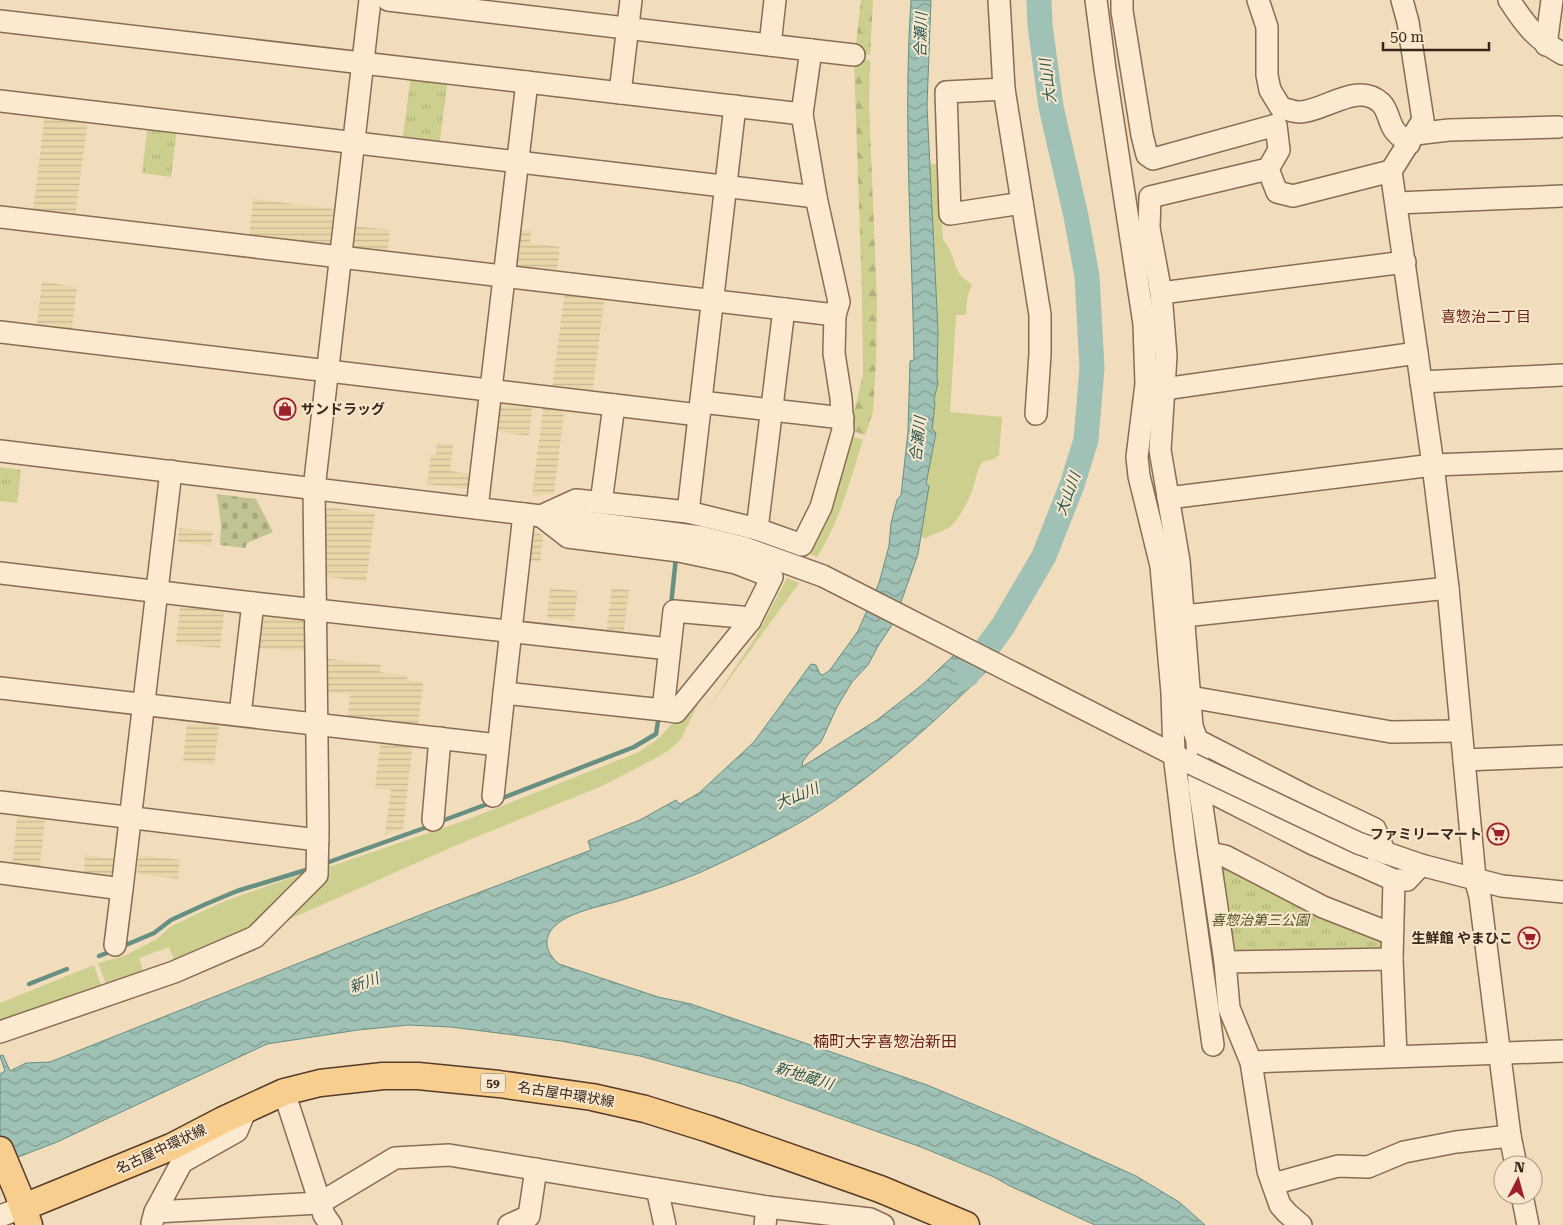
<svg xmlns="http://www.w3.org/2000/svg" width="1563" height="1225" viewBox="0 0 1563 1225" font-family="'Roboto Serif','Noto Sans JP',serif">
<defs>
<pattern id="farmland-rules" width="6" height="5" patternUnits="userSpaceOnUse" patternTransform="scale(1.25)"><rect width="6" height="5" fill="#e7d7a9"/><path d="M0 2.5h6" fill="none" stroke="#c7b891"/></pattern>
<pattern id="forest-firs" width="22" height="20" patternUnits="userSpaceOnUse" patternTransform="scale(1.25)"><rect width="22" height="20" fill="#cdcf8f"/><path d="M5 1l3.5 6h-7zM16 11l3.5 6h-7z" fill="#b1b27b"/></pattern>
<pattern id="cemetery-stones" width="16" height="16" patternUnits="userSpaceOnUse" patternTransform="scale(1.25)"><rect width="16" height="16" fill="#c1c390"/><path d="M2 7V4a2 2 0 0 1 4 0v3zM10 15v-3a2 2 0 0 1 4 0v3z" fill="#a6a77c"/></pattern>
<pattern id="park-tufts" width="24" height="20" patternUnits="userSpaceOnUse" patternTransform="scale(1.25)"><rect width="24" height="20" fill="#cdcf8f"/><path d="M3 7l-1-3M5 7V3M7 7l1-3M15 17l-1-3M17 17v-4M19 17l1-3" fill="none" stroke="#b1b27b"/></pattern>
<pattern id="water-waves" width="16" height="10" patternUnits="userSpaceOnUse" patternTransform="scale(1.25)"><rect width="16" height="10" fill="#a0c1b5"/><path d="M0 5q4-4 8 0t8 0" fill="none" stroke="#839d92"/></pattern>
</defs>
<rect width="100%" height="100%" fill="#f1dcbc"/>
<!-- farmland -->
<g fill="url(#farmland-rules)">
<polygon points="45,113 88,118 75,218 33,212"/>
<polygon points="253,199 334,209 330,244 325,248 249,239"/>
<polygon points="353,226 390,230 387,253 350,249"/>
<polygon points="515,229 531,231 530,243 560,247 556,276 514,271"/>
<polygon points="42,282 77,287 71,336 36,332"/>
<polygon points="565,290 605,295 592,395 552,390"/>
<polygon points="495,400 533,401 529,436 491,431"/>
<polygon points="544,402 565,405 554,494 532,496"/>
<polygon points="437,443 453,445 450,471 476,475 474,490 427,484 431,454 436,454"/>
<polygon points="325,507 375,513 366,582 322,576 321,509"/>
<polygon points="179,528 213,532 211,546 178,542"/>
<polygon points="528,530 534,531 543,536 540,562 524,560"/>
<polygon points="550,588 578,591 574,621 547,618"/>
<polygon points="612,588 629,590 623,638 606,636"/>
<polygon points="181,599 225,604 220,648 176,644"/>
<polygon points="257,611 305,617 305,651 252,648"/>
<polygon points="322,658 381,665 380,672 408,676 407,680 423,682 418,727 347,723 350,695 321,691"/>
<polygon points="204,717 220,719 214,765 183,761 187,724 202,725"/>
<polygon points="381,737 413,741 403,829 385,835 391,790 375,788"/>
<polygon points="18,809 46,811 39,873 12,870"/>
<polygon points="85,855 118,859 116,878 83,878"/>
<polygon points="139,855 180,860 178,879 137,874"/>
</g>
<!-- green -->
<g fill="#cdcf8f">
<path d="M929,164H937L939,167L943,240C953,250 953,265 961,276C964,280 970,281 972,286C966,295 967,305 966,315H956L950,412L1002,417L999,455L994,459L982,462C977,471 976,478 973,488C970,498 958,521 950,527C942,532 933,533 925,539L921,537L926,484L936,433L932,430L935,404L934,399L938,383L937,377L938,331Z"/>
<path d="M849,435L863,440C850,480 840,521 817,557L801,550Z"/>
<polygon points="787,578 799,583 707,710 755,638"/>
<polygon points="697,696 700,700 681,739 668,751 652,760 602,786 466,841 281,923 326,868 466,820 639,752 659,738"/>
<polygon points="308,872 238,940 176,965 169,947 139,958 145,977 108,989 98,963 124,956 157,939 170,927 203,911 225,901"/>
<polygon points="94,965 103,991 0,1025 0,1003"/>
</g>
<!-- forest -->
<g fill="url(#forest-firs)">
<polygon points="861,0 873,0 870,55 855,53"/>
<polygon points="854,59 870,60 869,105 877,301 876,362 873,412 865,435 850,430 863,374 862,294"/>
</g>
<!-- cemetery -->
<polygon fill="url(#cemetery-stones)" points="217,494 256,499 273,532 247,543 245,548 220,545 221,524"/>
<!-- park -->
<g fill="url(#park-tufts)">
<polygon points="411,75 448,79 439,147 402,143"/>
<polygon points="148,124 177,128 171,177 142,173"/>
<polygon points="0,467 21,470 17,503 0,501"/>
<polygon points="1222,859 1384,937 1382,953 1235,958 1215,864"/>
</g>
<!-- water -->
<path fill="url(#water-waves)" stroke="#678f82" d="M911,0H931L927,106L938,331L937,377L938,383L934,399L935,404L932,429L936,433L926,484L929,486L918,554L894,622L878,646L868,665L852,682L837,707L821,742L809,753L803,761L802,767L877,720L922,685L968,642L998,660C939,718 877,776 806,819C772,839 736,856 701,872C673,884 644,893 615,902C597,907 577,911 561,921C542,934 543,950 559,964L658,997L691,1004L927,1085L1023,1125L1136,1176L1179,1202L1205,1225H1095L1010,1186L994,1177L921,1147L742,1084L640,1056L561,1041L451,1027L408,1025L358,1030L267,1044L57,1142L0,1164V1074L5,1071L0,1056L3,1055L10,1071L26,1063L50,1062L425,913L591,850L588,841L640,820L676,800L680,804L699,793L754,742L811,664L816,665L820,674L823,675L830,670L858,631L879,583L889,546L891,523L897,500L901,495L908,432L910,361L914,360C912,240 903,120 911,0Z"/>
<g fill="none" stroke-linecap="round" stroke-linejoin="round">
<!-- stream -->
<g stroke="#678f82" stroke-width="4.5">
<polyline points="671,605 676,557"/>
<polyline points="500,799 634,747 656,734 659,715"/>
<polyline points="439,822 490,803"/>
<polyline points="326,863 430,826"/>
<polyline points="121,947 154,933 171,920 206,904 237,891 306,870"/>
<polyline points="99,956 112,951"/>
<polyline points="29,984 67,969"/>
</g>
<!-- river -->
<polyline stroke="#a0c1b5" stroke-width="25" points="967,675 1003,626 1044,556 1072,485 1086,440 1092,368 1087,276 1076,216 1051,107 1040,25 1039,0"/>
<!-- minor casing -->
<g stroke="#896c54" stroke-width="24">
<g id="minor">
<polyline points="388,0 811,50 802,114 816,197 839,302 835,315 834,353 841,398 843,430 821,507 802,545 757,529 688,512 576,500 541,516 568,537 679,551 736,563 772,577 750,621 676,712 663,710"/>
<polyline points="999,0 1004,89 1040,315 1040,354 1036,414"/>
<polyline points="1096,0 1105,69 1144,324 1146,384 1137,457 1139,476 1161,566 1172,693 1174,754 1185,845 1213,1045"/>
<polyline points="1122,0 1122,11 1142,135 1147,155 1153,159 1276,125 1279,150 1268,169 1150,197 1149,228 1161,293 1166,356 1160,450 1179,561 1192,726 1197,740 1199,786 1225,962 1229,1008 1251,1062 1268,1171 1280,1205 1287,1213 1301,1225"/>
<path d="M1258,0L1267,27V75L1270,90L1281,108C1287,109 1293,112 1300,112C1325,111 1358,81 1381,103C1388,110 1388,119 1393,128C1396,134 1404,139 1409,144"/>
<polyline points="1402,0 1408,22 1423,120 1391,171 1433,465 1448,588 1475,878 1480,897 1510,1136 1516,1165"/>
<path d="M1509,0C1526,26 1536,39 1563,54"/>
<polyline points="0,21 802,114"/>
<polyline points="770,45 775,0"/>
<polyline points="1546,45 1552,0"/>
<polyline points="811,50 854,55"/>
<polyline points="1004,89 946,92 950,214 1022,203"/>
<polyline points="620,93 631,0"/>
<polyline points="0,101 816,197"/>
<polyline points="1415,134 1449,130 1558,127"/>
<polyline points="1268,169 1277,192 1293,196 1391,171"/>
<polyline points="1397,203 1563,196"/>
<polyline points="0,217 835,315"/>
<polyline points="1161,293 1405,262"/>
<polyline points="0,332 699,415"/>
<polyline points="1421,382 1563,375"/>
<polyline points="1164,389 1417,353"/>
<polyline points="701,402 843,418"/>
<polyline points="0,451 541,516 701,537 745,548 823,576 1192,764"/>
<polyline points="1168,498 1433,465 1563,460"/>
<polyline points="601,503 614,405"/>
<polyline points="477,508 527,82"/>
<polyline points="688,512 735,106"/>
<polyline points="757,529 784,309"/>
<polyline points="0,573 253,603 669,649"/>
<polyline points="1184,616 1448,588"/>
<polyline points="0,688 498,745"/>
<polyline points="504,693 524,514"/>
<polyline points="1190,697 1391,732 1460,731"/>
<polyline points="240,715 253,603"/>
<polyline points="1197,740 1308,797 1375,829 1385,853"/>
<polyline points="1464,760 1563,756"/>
<polyline points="1199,786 1313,844 1394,880 1407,880 1421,865"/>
<polyline points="493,796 504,693 663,710 674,611 741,617 750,621"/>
<polyline points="0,802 318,840"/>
<polyline points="433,820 440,738"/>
<polyline points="1372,848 1421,865 1502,886 1563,892"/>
<polyline points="1209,853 1225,856 1323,907 1392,934"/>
<polyline points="0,873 122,889 171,471"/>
<polyline points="1394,880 1392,959 1396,1056"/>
<polyline points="115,945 122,889"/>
<polyline points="1225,962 1392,959"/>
<polyline points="0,1032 174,972 255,937 317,875 318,827 314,489 370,0"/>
<polyline points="1251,1062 1563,1051"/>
<polyline points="284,1092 324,1215 331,1225"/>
<polyline points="1273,1184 1338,1166 1368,1167 1404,1152 1456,1142 1510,1136"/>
<polyline points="657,1189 665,1225"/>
<polyline points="1522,1195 1528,1225"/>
<polyline points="155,1212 320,1203 395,1158 449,1155 767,1207 870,1219 883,1225"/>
<polyline points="0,1216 24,1207"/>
<polyline points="152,1223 155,1212 182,1162 237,1131 246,1109"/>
<polyline points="509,1225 529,1216 536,1169"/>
<polyline points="765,1225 767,1207"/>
</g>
</g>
<!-- major casing -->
<g stroke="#563a29" stroke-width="29">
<g id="major">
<polyline points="0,1150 18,1193 29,1225"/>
<polyline points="24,1207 171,1147 223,1120 284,1092 320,1083 383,1076 418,1076 499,1084 592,1097 645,1109 709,1129 880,1189 966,1225"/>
</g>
</g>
<!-- minor -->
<use href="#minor" stroke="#fbeacf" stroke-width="21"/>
<!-- major -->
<use href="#major" stroke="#f8ce8f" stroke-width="26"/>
<!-- minor-bridge casing -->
<g stroke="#896c54" stroke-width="24" stroke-linecap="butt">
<polyline id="minor-bridge" points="1192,764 1358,843 1372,848"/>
</g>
<!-- minor-bridge -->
<use href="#minor-bridge" stroke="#fbeacf" stroke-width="21"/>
</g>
<!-- icons -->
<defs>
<g id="shop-ring" transform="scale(1.125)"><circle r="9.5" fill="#f8e7cc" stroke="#9c202c" stroke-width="1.5"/><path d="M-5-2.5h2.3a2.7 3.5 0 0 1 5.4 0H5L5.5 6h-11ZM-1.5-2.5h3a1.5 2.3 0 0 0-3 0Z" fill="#9c202c"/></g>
<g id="supermarket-ring" transform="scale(1.125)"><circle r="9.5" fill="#f8e7cc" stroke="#9c202c" stroke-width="1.5"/><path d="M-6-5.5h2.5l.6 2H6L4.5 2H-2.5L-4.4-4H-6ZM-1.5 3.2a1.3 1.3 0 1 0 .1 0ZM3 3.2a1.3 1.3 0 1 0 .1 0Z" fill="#9c202c"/></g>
</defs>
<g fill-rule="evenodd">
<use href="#shop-ring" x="285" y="409"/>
<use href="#supermarket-ring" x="1498" y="834"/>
<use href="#supermarket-ring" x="1529" y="938"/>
</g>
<g text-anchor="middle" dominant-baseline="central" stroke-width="4" stroke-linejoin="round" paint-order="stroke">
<!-- shield labels -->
<rect fill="#f8e7cc" stroke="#71604f" stroke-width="1" x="480.5" y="1073.5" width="25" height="19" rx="4"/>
<g font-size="12" font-weight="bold" fill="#37261a">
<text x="493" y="1083">59</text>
</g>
<!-- poi labels -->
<g font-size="14" font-weight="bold" fill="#37261a" stroke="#f8e7cc" text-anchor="end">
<text x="301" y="409" text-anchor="start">サンドラッグ</text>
<text x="1482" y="834">ファミリーマート</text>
<text x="1513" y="938">生鮮館 やまひこ</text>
</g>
<!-- park labels -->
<g font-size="14" font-style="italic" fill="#4c551f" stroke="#f8e7cc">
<text x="1260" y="920">喜惣治第三公園</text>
</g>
<!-- street labels -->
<g font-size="14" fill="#37261a" stroke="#f8e7cc">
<text transform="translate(566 1094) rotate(9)">名古屋中環状線</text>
<text transform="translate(161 1149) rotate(-25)">名古屋中環状線</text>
</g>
<!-- water labels -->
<g font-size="15" font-style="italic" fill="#285851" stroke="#f8e7cc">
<text transform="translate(921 35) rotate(-89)">合瀬川</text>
<text transform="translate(1048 81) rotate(-97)">大山川</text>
<text transform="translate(918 439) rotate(-84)">合瀬川</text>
<text transform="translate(1068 494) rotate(-70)">大山川</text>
<text transform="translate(797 796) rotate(-22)">大山川</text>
<text transform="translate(364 983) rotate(-20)">新川</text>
<text transform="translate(804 1076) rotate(17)">新地蔵川</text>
</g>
<!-- neighbourhood labels -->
<g font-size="15" fill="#672117" stroke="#f8e7cc">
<text x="1486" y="317">喜惣治二丁目</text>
</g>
<!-- quarter labels -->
<g font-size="16" fill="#672117" stroke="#f8e7cc">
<text x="885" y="1041">楠町大字喜惣治新田</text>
</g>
</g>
<!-- north arrow -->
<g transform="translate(1518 1180) rotate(6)"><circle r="24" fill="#f8e7cc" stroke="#ab9a85"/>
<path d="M0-4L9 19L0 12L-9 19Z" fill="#9c202c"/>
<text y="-8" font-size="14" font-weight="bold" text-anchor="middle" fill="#37261a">N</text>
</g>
<!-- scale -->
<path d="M1383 42v8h106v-8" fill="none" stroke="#37261a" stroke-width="2.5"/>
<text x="1390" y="42" font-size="15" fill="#37261a" stroke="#f8e7cc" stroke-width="4" paint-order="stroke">50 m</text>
</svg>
